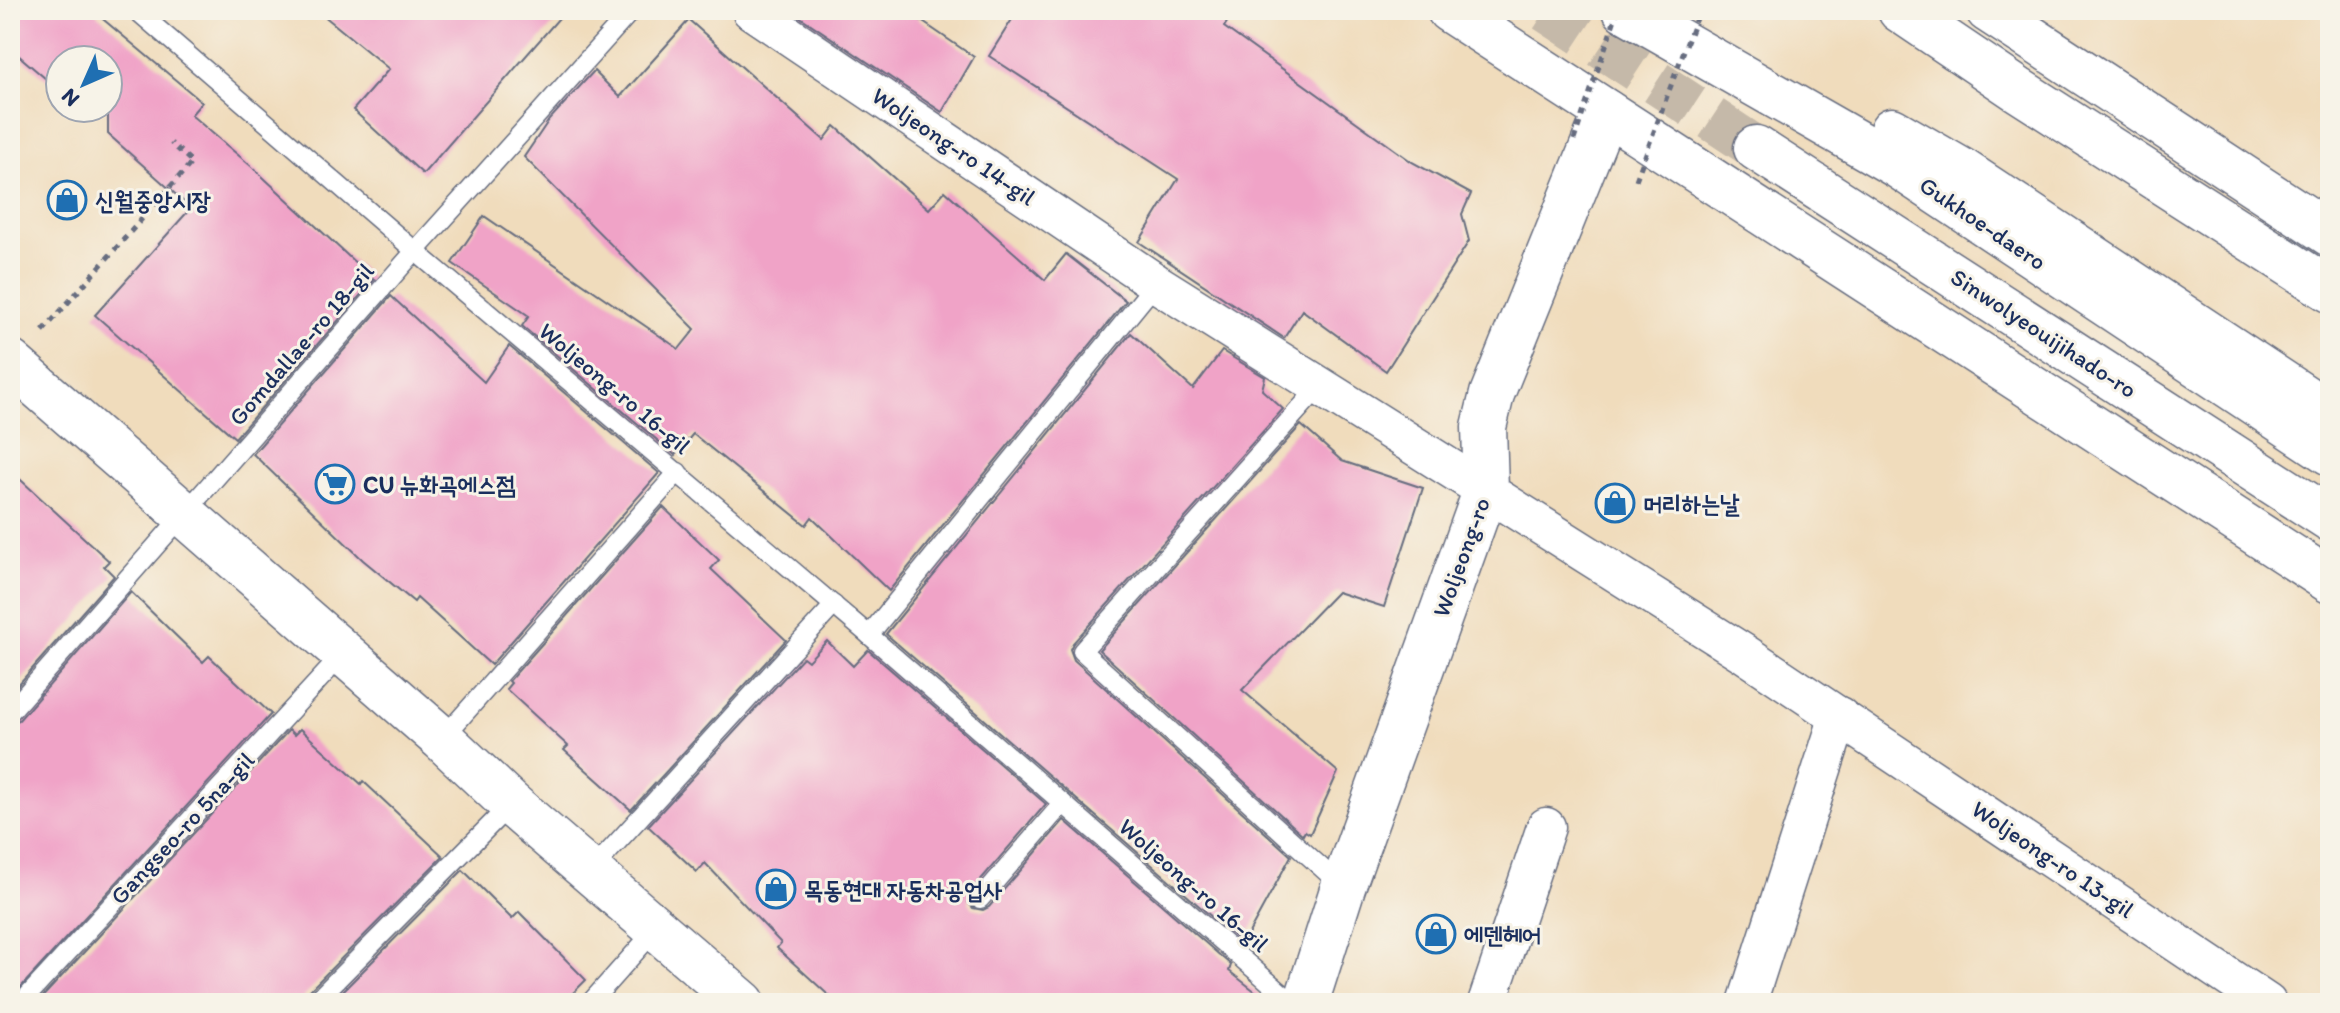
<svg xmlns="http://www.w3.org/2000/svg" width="2340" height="1013" viewBox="0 0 2340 1013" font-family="Itim,'Poor Story',sans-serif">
<rect width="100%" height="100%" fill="#f7f3e8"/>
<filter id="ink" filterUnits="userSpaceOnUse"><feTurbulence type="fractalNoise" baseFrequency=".0125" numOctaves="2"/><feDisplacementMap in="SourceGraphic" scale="16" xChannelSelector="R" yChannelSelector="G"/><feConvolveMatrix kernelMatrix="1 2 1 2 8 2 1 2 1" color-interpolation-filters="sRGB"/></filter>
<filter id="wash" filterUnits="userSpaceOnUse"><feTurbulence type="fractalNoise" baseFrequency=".006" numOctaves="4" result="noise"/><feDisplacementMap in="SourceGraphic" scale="32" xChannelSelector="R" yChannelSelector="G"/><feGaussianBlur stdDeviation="1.8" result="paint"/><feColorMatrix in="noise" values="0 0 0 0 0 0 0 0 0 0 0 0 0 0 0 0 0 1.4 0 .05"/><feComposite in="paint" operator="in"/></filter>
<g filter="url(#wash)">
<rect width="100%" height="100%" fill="#f0dcbc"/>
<g id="blocks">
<!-- building -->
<g fill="#f0a3c7">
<polygon points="10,10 92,10 202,102 191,115 251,166 374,280 235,438 95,315 191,208 108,134 108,60 60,60 60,91 10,48"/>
<polygon points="317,10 566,10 423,174 353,110 389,69"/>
<polygon points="790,10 917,10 917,18 974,57 942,112"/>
<polygon points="1018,10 1235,10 1224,27 1412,162 1471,194 1462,214 1469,241 1386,371 1302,310 1284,338 1139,242 1178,179 989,56"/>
<polygon points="689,20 824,140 835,126 929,209 945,191 1045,280 1066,254 1126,301 889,591 812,517 806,525 693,434 675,455 522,326 529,316 452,263 484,216 679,349 695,329 524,157 549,120 594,71 620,97"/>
<polygon points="391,296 484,382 509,346 659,473 491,665 417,598 414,602 363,560 253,454"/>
<polygon points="1131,333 1193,389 1222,351 1265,377 1262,390 1283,409 1073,643 1070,649 1074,660 1291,856 1243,944 886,634"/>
<polygon points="1301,425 1342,461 1423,488 1384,607 1337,592 1242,690 1338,772 1310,834 1305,831 1303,835 1099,650"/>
<polygon points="10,470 109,561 104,566 114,576 10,694"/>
<polygon points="663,507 719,560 711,569 786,640 631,810 564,750 568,746 506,689 511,683 509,681"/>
<polygon points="131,592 203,662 209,656 271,714 10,999 10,724 19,720"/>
<polygon points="827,641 853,666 868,650 1046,804 971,891 968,902 973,908 983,910 989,907 1064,820 1231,965 1229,971 1270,1003 837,1003 777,948 781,943 705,863 697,872 648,826 803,657 808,661"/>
<polygon points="300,729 361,784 363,781 443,856 305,995 302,1003 37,1003 289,730 294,735"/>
<polygon points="463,870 512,919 519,912 586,980 563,1003 331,1003"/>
</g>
</g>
</g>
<g filter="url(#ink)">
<use href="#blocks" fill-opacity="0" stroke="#666c7f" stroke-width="2"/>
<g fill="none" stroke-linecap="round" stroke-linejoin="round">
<!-- highway-tunnel -->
<polyline stroke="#c5b9a9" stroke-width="44" stroke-dasharray="44 22" stroke-linecap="butt" points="1546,10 1756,148"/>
<!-- lane casing -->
<g stroke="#666c7f" stroke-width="21">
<g id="lane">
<polyline points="136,10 415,251 869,635 1293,1003"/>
<polyline points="1320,386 1082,651 1343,887"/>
<polyline points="869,635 1156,283"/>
<polyline points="10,712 415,251 632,10"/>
<polyline points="442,739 678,472"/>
<polyline points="590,872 834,605"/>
<polyline points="980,899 1063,803"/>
<polyline points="21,1003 344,653"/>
<polyline points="314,1003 511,804"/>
<polyline points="590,1003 656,929"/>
</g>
</g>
<!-- street casing -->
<g stroke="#666c7f" stroke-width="41">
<g id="street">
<polyline points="751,10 1156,283 1745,654 2267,1003"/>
<polyline points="1487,1003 1546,827"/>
<polyline points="1747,1003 1839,716"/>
</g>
</g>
<!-- secondary casing -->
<g stroke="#666c7f" stroke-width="47">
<g id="secondary">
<polyline points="10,362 442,739 511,804 743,1003"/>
<polyline points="1306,1003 1343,887 1486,489 1484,427 1492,394 1606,112"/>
</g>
</g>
<!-- primary casing -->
<g stroke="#666c7f" stroke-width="47">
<g id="primary">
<polyline points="1449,10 2330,581"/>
<polyline points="1625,10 1898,166 2330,453"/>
<polyline points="1988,10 2330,234"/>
<polyline points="1892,130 1963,171 2330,414"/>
</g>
</g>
<!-- highway casing -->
<g stroke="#666c7f" stroke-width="47">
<g id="highway">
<polyline points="1900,10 2017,89 2330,290"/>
<polyline points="1756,148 2330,519"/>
</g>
</g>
<!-- path -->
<polyline stroke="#666c7f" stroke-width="5" stroke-dasharray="6 6" stroke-linecap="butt" points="43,331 192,162 171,143"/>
<!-- lane -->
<use href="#lane" stroke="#fff" stroke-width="18"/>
<!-- street -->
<use href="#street" stroke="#fff" stroke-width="38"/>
<!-- secondary -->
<use href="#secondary" stroke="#fff" stroke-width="44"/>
<!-- primary -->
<use href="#primary" stroke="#fff" stroke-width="44"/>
<!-- highway -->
<use href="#highway" stroke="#fff" stroke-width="44"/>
<!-- path-bridge -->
<g stroke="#666c7f" stroke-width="5" stroke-dasharray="6 6" stroke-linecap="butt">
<polyline points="1574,140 1618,10"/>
<polyline points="1636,180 1699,10"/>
</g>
</g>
</g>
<!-- icons -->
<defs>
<g id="shop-ring" transform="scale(2)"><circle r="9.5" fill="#f7f3e8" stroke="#1f6fb2" stroke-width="1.5"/><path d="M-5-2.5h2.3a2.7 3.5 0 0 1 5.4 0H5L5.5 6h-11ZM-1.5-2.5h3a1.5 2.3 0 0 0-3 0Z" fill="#1f6fb2"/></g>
<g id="supermarket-ring" transform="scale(2)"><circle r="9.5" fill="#f7f3e8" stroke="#1f6fb2" stroke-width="1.5"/><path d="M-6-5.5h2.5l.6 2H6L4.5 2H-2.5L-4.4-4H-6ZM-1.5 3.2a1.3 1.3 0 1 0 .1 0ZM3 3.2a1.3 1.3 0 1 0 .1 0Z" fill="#1f6fb2"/></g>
</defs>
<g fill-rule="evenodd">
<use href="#shop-ring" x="67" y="200"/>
<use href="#supermarket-ring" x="335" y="484"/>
<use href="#shop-ring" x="1615" y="503"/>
<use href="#shop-ring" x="776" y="889"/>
<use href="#shop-ring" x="1436" y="934"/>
</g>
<g text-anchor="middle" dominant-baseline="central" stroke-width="6" stroke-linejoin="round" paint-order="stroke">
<!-- street labels -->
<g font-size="24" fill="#1b2f5e" stroke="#f7f3e8">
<text transform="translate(954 146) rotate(34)">Woljeong-ro 14-gil</text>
<text transform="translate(1983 223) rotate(34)">Gukhoe-daero</text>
<text transform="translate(2044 333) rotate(33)">Sinwolyeouijihado-ro</text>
<text transform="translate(301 344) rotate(-49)">Gomdallae-ro 18-gil</text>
<text transform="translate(615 388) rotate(40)">Woljeong-ro 16-gil</text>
<text transform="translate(1461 557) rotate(-70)">Woljeong-ro</text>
<text transform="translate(182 828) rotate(-47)">Gangseo-ro 5na-gil</text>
<text transform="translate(2053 859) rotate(34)">Woljeong-ro 13-gil</text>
<text transform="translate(1194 885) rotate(41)">Woljeong-ro 16-gil</text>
</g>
<!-- poi labels -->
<g font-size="24" font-weight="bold" fill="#1b2f5e" stroke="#f7f3e8" text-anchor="start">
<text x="95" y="200">신월중앙시장</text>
<text x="363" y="484">CU 뉴화곡에스점</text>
<text x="1643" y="503">머리하는날</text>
<text x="804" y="889">목동현대 자동차공업사</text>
<text x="1464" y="934">에덴헤어</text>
</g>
</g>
<!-- margin -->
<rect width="2340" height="1013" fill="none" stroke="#f7f3e8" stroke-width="40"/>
<!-- north arrow -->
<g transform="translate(84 84) rotate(225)"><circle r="38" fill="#f7f3e8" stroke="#9fa5b1" stroke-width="2"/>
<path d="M0-6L14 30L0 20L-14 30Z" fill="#1f6fb2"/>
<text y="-12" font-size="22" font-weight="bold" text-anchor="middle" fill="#1b2f5e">N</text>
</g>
</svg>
